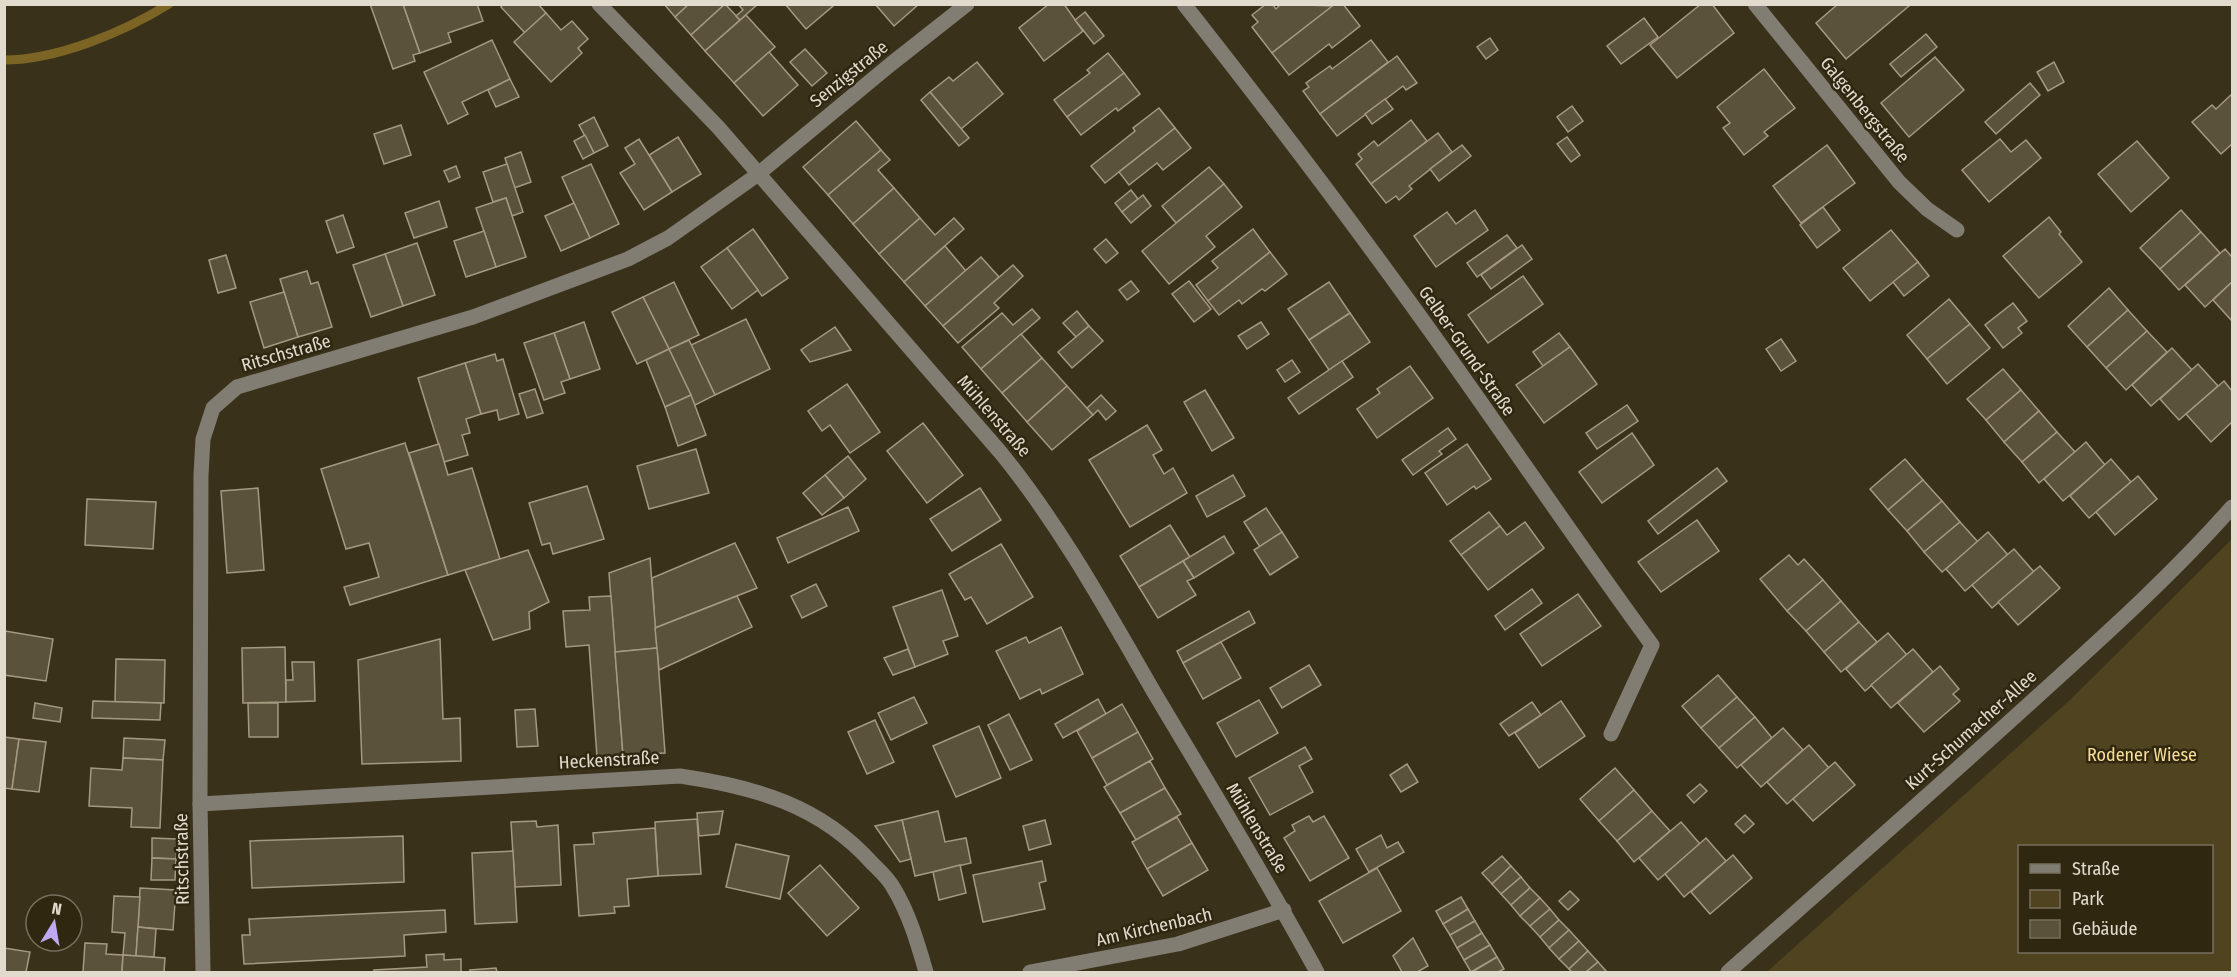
<svg xmlns="http://www.w3.org/2000/svg" width="2237" height="977" viewBox="0 0 2237 977" font-family="'Fira Sans Condensed',sans-serif">
<rect width="100%" height="100%" fill="#3a311b"/>
<!-- green -->
<path fill="#504320" fill-rule="evenodd" d="M2232,539V972H1767L2071,699ZM2020,846H2212V952H2020Z"/>
<g fill="none" stroke-linecap="round" stroke-linejoin="round">
<!-- stream -->
<path stroke="#7c6524" stroke-width="9" d="M4,60C57,60 124,32 169,4"/>
</g>
<!-- building -->
<g fill="#5b523b" stroke="#a49a81" stroke-width="1.5">
<polygon points="370,4 403,4 420,53 413,55 415,61 393,69"/>
<polygon points="403,4 477,4 483,21 448,33 451,42 420,53"/>
<polygon points="503,4 538,4 546,13 525,33 501,7"/>
<polygon points="664,4 689,4 675,17"/>
<polygon points="689,4 725,4 691,35 675,17"/>
<polygon points="725,4 740,20 705,51 691,35"/>
<polygon points="738,4 758,4 740,20 736,16 743,10"/>
<polygon points="785,4 832,4 833,6 806,29"/>
<polygon points="875,4 919,4 894,26"/>
<polygon points="1049,4 1064,4 1083,31 1044,61 1019,28"/>
<polygon points="1266,4 1272,4 1276,9 1281,4 1333,6 1272,53 1252,27 1258,22 1252,15"/>
<polygon points="1335,4 1343,4 1360,26 1332,48 1329,44 1289,75 1272,53"/>
<polygon points="1701,4 1712,4 1734,33 1677,78 1650,45"/>
<polygon points="1838,4 1907,4 1909,6 1846,59 1816,23"/>
<polygon points="1085,12 1104,36 1094,44 1075,20"/>
<polygon points="546,13 561,30 572,21 588,39 578,48 582,53 551,82 514,42"/>
<polygon points="746,15 775,47 734,83 705,51"/>
<polygon points="1644,18 1658,37 1621,64 1607,46"/>
<polygon points="1926,34 1937,47 1901,77 1890,64"/>
<polygon points="1490,38 1498,50 1486,59 1477,47"/>
<polygon points="492,40 510,79 462,102 468,114 448,124 424,72"/>
<polygon points="1371,40 1388,62 1320,114 1303,91 1309,87 1306,83 1330,66 1332,69"/>
<polygon points="805,49 827,73 812,86 790,62"/>
<polygon points="769,52 798,85 763,116 734,83"/>
<polygon points="1108,53 1124,73 1067,117 1054,100 1090,73 1087,70"/>
<polygon points="1397,56 1417,83 1406,90 1403,86 1337,136 1320,114"/>
<polygon points="1935,57 1964,90 1909,137 1881,103"/>
<polygon points="977,62 1003,94 961,129 930,92 949,77 953,81"/>
<polygon points="2054,62 2064,82 2048,91 2037,72"/>
<polygon points="1764,69 1795,108 1764,132 1768,136 1744,155 1723,128 1730,123 1717,107"/>
<polygon points="1124,73 1140,94 1118,111 1116,108 1081,135 1067,117"/>
<polygon points="510,79 519,97 496,107 488,90"/>
<polygon points="2030,83 2040,95 1996,134 1985,122"/>
<polygon points="930,92 969,138 959,146 921,100"/>
<polygon points="2232,94 2232,144 2221,154 2192,122 2212,105 2216,109"/>
<polygon points="1385,99 1393,109 1372,124 1365,114"/>
<polygon points="1572,106 1583,121 1568,132 1557,117"/>
<polygon points="1159,108 1175,128 1105,183 1091,166 1135,131 1133,128"/>
<polygon points="594,117 608,146 594,153 579,125"/>
<polygon points="1411,120 1427,141 1371,184 1356,164 1362,159 1358,154 1374,141 1378,146"/>
<polygon points="856,121 881,150 828,195 803,167"/>
<polygon points="401,125 411,155 384,164 374,134"/>
<polygon points="1175,128 1191,148 1163,170 1157,163 1129,185 1119,172"/>
<polygon points="1438,133 1452,152 1409,186 1412,189 1399,200 1396,196 1386,203 1371,184"/>
<polygon points="585,135 594,153 583,159 574,141"/>
<polygon points="678,137 701,174 672,192 649,155"/>
<polygon points="1567,137 1580,155 1571,162 1557,144"/>
<polygon points="639,139 672,192 644,210 620,173 635,164 625,148"/>
<polygon points="2000,139 2011,152 2026,140 2041,158 1989,202 1962,170"/>
<polygon points="2137,141 2169,178 2131,212 2098,174"/>
<polygon points="1462,145 1471,156 1439,181 1430,169"/>
<polygon points="1827,145 1855,183 1801,223 1773,186"/>
<polygon points="881,150 890,160 878,170 894,188 853,224 828,195"/>
<polygon points="521,152 531,182 514,188 505,158"/>
<polygon points="507,164 523,212 512,216 506,198 493,202 483,172"/>
<polygon points="591,164 619,224 590,238 562,177"/>
<polygon points="456,166 460,177 449,182 444,171"/>
<polygon points="1209,167 1224,184 1176,223 1162,206"/>
<polygon points="1224,184 1242,207 1206,236 1215,247 1169,284 1142,251"/>
<polygon points="894,188 920,218 879,254 853,224"/>
<polygon points="1131,190 1138,199 1122,212 1115,203"/>
<polygon points="1143,195 1151,206 1131,223 1122,212"/>
<polygon points="506,198 526,257 496,267 476,208"/>
<polygon points="439,201 447,227 414,238 405,213"/>
<polygon points="574,203 590,238 561,251 545,216"/>
<polygon points="1823,207 1840,230 1817,248 1800,225"/>
<polygon points="1475,210 1488,230 1436,267 1414,236 1447,212 1456,224"/>
<polygon points="2181,210 2201,232 2160,269 2140,248"/>
<polygon points="343,215 354,247 337,253 326,221"/>
<polygon points="2049,217 2061,232 2059,234 2082,262 2039,298 2003,256"/>
<polygon points="920,218 935,235 954,218 964,229 904,282 879,254"/>
<polygon points="753,229 788,278 762,296 727,248"/>
<polygon points="1253,229 1270,252 1208,301 1196,285 1218,268 1212,261"/>
<polygon points="1891,230 1918,262 1870,301 1843,268"/>
<polygon points="484,231 496,267 466,277 454,241"/>
<polygon points="2201,232 2220,253 2179,290 2160,269"/>
<polygon points="1507,235 1517,248 1477,277 1467,263"/>
<polygon points="1106,239 1118,253 1106,263 1094,249"/>
<polygon points="417,243 435,295 403,306 385,254"/>
<polygon points="1522,245 1532,259 1491,289 1481,275"/>
<polygon points="945,246 966,271 925,306 904,282"/>
<polygon points="727,248 758,290 732,309 701,267"/>
<polygon points="2225,249 2232,257 2232,282 2205,307 2185,285"/>
<polygon points="1270,252 1287,274 1265,291 1262,289 1242,304 1239,300 1219,315 1208,301"/>
<polygon points="385,254 403,306 371,317 353,265"/>
<polygon points="226,255 236,288 218,293 209,260"/>
<polygon points="981,257 999,277 943,326 925,306"/>
<polygon points="1918,262 1929,276 1904,296 1893,282"/>
<polygon points="1013,265 1023,276 994,303 999,308 958,343 943,326"/>
<polygon points="307,271 311,284 318,282 332,327 298,337 280,279"/>
<polygon points="1523,276 1543,304 1488,343 1468,315"/>
<polygon points="1131,281 1139,291 1127,300 1119,290"/>
<polygon points="1189,281 1211,309 1194,322 1172,294"/>
<polygon points="674,282 699,335 669,349 643,297"/>
<polygon points="1329,282 1350,313 1309,340 1288,309"/>
<polygon points="2232,282 2232,321 2213,300"/>
<polygon points="2109,288 2128,310 2087,347 2068,326"/>
<polygon points="284,292 298,337 264,348 250,302"/>
<polygon points="643,297 669,349 637,364 612,312"/>
<polygon points="1949,299 1970,324 1927,359 1907,335"/>
<polygon points="2013,303 2027,321 2018,328 2022,333 2003,348 1985,325"/>
<polygon points="1032,309 1040,318 981,369 962,347 1002,313 1013,325"/>
<polygon points="2128,310 2147,331 2106,368 2087,347"/>
<polygon points="1077,311 1089,326 1076,337 1063,323"/>
<polygon points="1350,313 1370,342 1329,370 1309,340"/>
<polygon points="746,319 770,369 715,395 691,345"/>
<polygon points="584,322 600,369 570,379 554,333"/>
<polygon points="1261,322 1269,334 1247,349 1238,336"/>
<polygon points="1970,324 1990,348 1947,384 1927,359"/>
<polygon points="1089,326 1103,341 1072,368 1058,352"/>
<polygon points="835,327 851,350 810,362 801,350"/>
<polygon points="2147,331 2167,352 2126,390 2106,368"/>
<polygon points="554,333 570,379 561,382 565,393 544,400 524,343"/>
<polygon points="1559,333 1570,347 1543,366 1533,352"/>
<polygon points="1021,334 1042,358 1002,393 981,369"/>
<polygon points="1781,339 1796,361 1781,371 1766,349"/>
<polygon points="689,340 715,395 695,405 669,349"/>
<polygon points="1570,347 1597,384 1544,423 1516,385"/>
<polygon points="2172,348 2192,370 2151,406 2132,385"/>
<polygon points="669,349 691,395 665,407 646,360"/>
<polygon points="495,354 497,361 503,359 519,414 499,420 497,410 481,414 465,363"/>
<polygon points="1042,358 1067,386 1027,422 1002,393"/>
<polygon points="1292,360 1300,372 1285,382 1277,370"/>
<polygon points="1342,361 1353,377 1299,414 1288,398"/>
<polygon points="465,363 481,414 466,419 470,433 462,435 468,455 444,462 418,378"/>
<polygon points="2198,364 2218,386 2179,420 2160,399"/>
<polygon points="1410,366 1433,398 1377,438 1357,409 1380,393 1377,389"/>
<polygon points="2003,369 2021,390 1986,420 1967,399"/>
<polygon points="2224,381 2232,391 2232,422 2211,442 2186,414"/>
<polygon points="847,384 880,432 850,453 830,425 822,431 808,411"/>
<polygon points="1067,386 1093,415 1052,450 1027,422"/>
<polygon points="535,389 543,413 527,418 519,394"/>
<polygon points="1205,390 1234,438 1212,451 1184,402"/>
<polygon points="2021,390 2039,411 2004,442 1986,420"/>
<polygon points="691,395 706,435 678,446 665,407"/>
<polygon points="1101,395 1116,411 1106,420 1098,410 1093,415 1087,408"/>
<polygon points="1627,405 1638,421 1597,449 1586,433"/>
<polygon points="2039,411 2057,432 2022,462 2004,442"/>
<polygon points="923,423 963,475 927,503 887,451"/>
<polygon points="1147,425 1162,450 1153,455 1164,474 1173,468 1187,493 1130,527 1089,460"/>
<polygon points="1448,428 1456,439 1439,451 1442,454 1413,475 1402,460"/>
<polygon points="2057,432 2075,452 2039,483 2022,462"/>
<polygon points="1632,433 1654,465 1602,503 1579,472"/>
<polygon points="2086,442 2105,465 2063,501 2044,479"/>
<polygon points="405,443 448,575 350,605 344,587 379,577 369,543 346,549 321,469"/>
<polygon points="439,444 448,475 472,468 500,559 448,575 409,453"/>
<polygon points="1467,444 1491,479 1476,489 1474,486 1447,505 1425,473"/>
<polygon points="696,449 709,493 649,509 637,466"/>
<polygon points="848,456 866,479 844,498 825,475"/>
<polygon points="1905,459 1923,480 1888,510 1870,489"/>
<polygon points="2111,459 2131,482 2089,518 2070,496"/>
<polygon points="1717,468 1727,481 1658,534 1648,521"/>
<polygon points="825,475 844,498 822,515 803,493"/>
<polygon points="1233,475 1245,496 1207,517 1196,496"/>
<polygon points="2138,476 2157,499 2115,535 2096,512"/>
<polygon points="1923,480 1942,501 1907,531 1888,510"/>
<polygon points="587,486 604,539 553,554 550,543 542,545 529,503"/>
<polygon points="258,488 264,570 227,573 221,491"/>
<polygon points="980,488 1001,520 952,551 930,519"/>
<polygon points="87,499 156,502 153,549 85,545"/>
<polygon points="1942,501 1960,522 1924,552 1907,531"/>
<polygon points="848,507 859,531 788,563 777,538"/>
<polygon points="1266,508 1282,532 1260,547 1244,522"/>
<polygon points="1489,512 1500,526 1461,555 1450,541"/>
<polygon points="1697,520 1719,551 1661,592 1638,562"/>
<polygon points="1525,522 1544,548 1488,590 1461,555 1500,526 1507,535"/>
<polygon points="1960,522 1978,542 1942,572 1924,552"/>
<polygon points="1170,525 1190,557 1139,587 1120,556"/>
<polygon points="1282,532 1298,557 1270,575 1254,550"/>
<polygon points="1988,532 2008,555 1965,591 1946,569"/>
<polygon points="1224,536 1234,553 1194,578 1183,561"/>
<polygon points="735,543 757,588 655,628 652,578"/>
<polygon points="1001,544 1033,597 987,624 971,597 965,600 949,574"/>
<polygon points="2014,549 2034,572 1992,608 1972,585"/>
<polygon points="528,550 549,602 529,612 530,629 493,640 465,570"/>
<polygon points="1789,555 1798,565 1804,559 1823,580 1787,611 1760,579"/>
<polygon points="650,558 657,648 615,652 609,573"/>
<polygon points="1183,561 1194,578 1187,581 1196,595 1158,618 1139,587"/>
<polygon points="2040,566 2060,588 2018,625 1998,602"/>
<polygon points="1823,580 1841,601 1806,631 1787,611"/>
<polygon points="816,584 827,606 802,618 791,596"/>
<polygon points="1532,589 1542,603 1505,630 1495,616"/>
<polygon points="942,590 958,636 943,641 948,654 915,667 893,607"/>
<polygon points="1578,594 1601,626 1542,666 1520,634"/>
<polygon points="611,596 623,755 597,757 589,645 566,647 563,611 590,610 589,597"/>
<polygon points="737,596 752,627 659,670 655,628"/>
<polygon points="1841,601 1859,622 1824,652 1806,631"/>
<polygon points="1249,611 1255,623 1183,663 1177,651"/>
<polygon points="1859,622 1877,642 1841,672 1824,652"/>
<polygon points="1061,627 1083,674 1042,694 1040,689 1020,699 996,651 1026,637 1029,643"/>
<polygon points="5,631 53,639 46,681 4,675"/>
<polygon points="1888,633 1907,655 1865,691 1846,669"/>
<polygon points="440,639 443,719 460,718 461,761 362,764 358,660"/>
<polygon points="1221,642 1241,678 1203,699 1183,663"/>
<polygon points="285,647 286,702 243,703 242,648"/>
<polygon points="657,648 665,753 623,755 615,652"/>
<polygon points="908,649 915,667 893,675 884,658"/>
<polygon points="1913,649 1933,672 1891,708 1871,685"/>
<polygon points="116,659 165,660 164,703 115,702"/>
<polygon points="292,662 314,662 315,701 286,702 286,680 293,680"/>
<polygon points="1309,665 1321,685 1282,708 1270,688"/>
<polygon points="1940,666 1959,689 1953,694 1960,701 1924,732 1898,703"/>
<polygon points="1718,675 1737,697 1701,728 1682,706"/>
<polygon points="914,697 927,723 891,740 878,713"/>
<polygon points="1737,697 1755,717 1719,748 1701,728"/>
<polygon points="1098,699 1106,714 1063,738 1055,724"/>
<polygon points="1259,700 1278,733 1236,757 1217,723"/>
<polygon points="93,701 161,703 160,720 92,718"/>
<polygon points="1561,701 1585,736 1539,768 1515,733"/>
<polygon points="1532,702 1541,715 1509,736 1500,724"/>
<polygon points="35,703 62,708 60,722 33,718"/>
<polygon points="248,703 278,703 278,737 249,737"/>
<polygon points="1122,704 1138,732 1092,758 1077,731"/>
<polygon points="535,709 538,746 517,747 515,710"/>
<polygon points="1009,714 1032,760 1010,770 988,725"/>
<polygon points="1755,717 1772,738 1737,768 1719,748"/>
<polygon points="875,720 894,762 867,774 848,732"/>
<polygon points="979,726 1001,778 956,797 933,746"/>
<polygon points="1783,728 1803,750 1761,787 1741,765"/>
<polygon points="1138,732 1153,759 1107,785 1092,758"/>
<polygon points="4,737 19,739 12,789 4,788"/>
<polygon points="124,738 165,740 163,760 123,758"/>
<polygon points="19,739 46,742 39,792 12,789"/>
<polygon points="1809,745 1829,768 1787,804 1767,782"/>
<polygon points="1305,747 1312,759 1299,766 1313,792 1270,815 1249,778"/>
<polygon points="123,758 163,760 160,828 131,827 132,808 89,806 91,768 122,770"/>
<polygon points="1150,761 1165,788 1120,813 1104,787"/>
<polygon points="1835,762 1855,785 1813,821 1793,799"/>
<polygon points="1407,764 1418,782 1401,792 1390,775"/>
<polygon points="1615,768 1634,790 1599,821 1580,799"/>
<polygon points="1700,784 1707,791 1694,803 1687,795"/>
<polygon points="1165,788 1181,814 1136,840 1120,813"/>
<polygon points="1634,790 1652,811 1617,841 1599,821"/>
<polygon points="723,811 719,834 699,836 697,813"/>
<polygon points="938,811 945,842 966,838 971,863 915,876 902,820"/>
<polygon points="1652,811 1670,831 1634,862 1617,841"/>
<polygon points="1745,815 1754,824 1744,833 1735,824"/>
<polygon points="1309,816 1313,822 1324,816 1349,858 1310,881 1284,838 1295,831 1292,825"/>
<polygon points="1177,817 1192,843 1147,869 1132,842"/>
<polygon points="697,819 701,874 658,876 655,822"/>
<polygon points="902,820 911,859 900,862 875,826"/>
<polygon points="1045,820 1051,844 1029,850 1023,826"/>
<polygon points="536,821 537,827 558,825 561,885 515,887 511,822"/>
<polygon points="1681,822 1700,844 1658,880 1639,858"/>
<polygon points="655,828 658,876 627,879 629,906 614,907 615,913 579,916 574,845 594,844 593,833"/>
<polygon points="1381,835 1387,848 1398,842 1404,852 1369,872 1356,849"/>
<polygon points="403,836 404,882 252,888 250,841"/>
<polygon points="152,838 177,839 176,859 152,858"/>
<polygon points="1706,838 1726,861 1684,897 1665,874"/>
<polygon points="1192,843 1208,870 1163,896 1147,869"/>
<polygon points="736,844 789,856 780,899 726,887"/>
<polygon points="513,851 517,922 475,924 472,853"/>
<polygon points="1733,855 1752,878 1710,914 1691,892"/>
<polygon points="1502,856 1511,866 1492,884 1482,873"/>
<polygon points="152,858 176,859 175,880 151,880"/>
<polygon points="1042,861 1046,881 1039,883 1045,909 983,922 973,875"/>
<polygon points="820,865 859,908 827,936 788,893"/>
<polygon points="960,865 966,893 939,900 933,872"/>
<polygon points="1511,866 1521,877 1501,894 1492,884"/>
<polygon points="1377,868 1401,911 1343,943 1319,901"/>
<polygon points="1521,877 1530,888 1511,905 1501,894"/>
<polygon points="140,888 176,890 173,930 138,927"/>
<polygon points="1530,888 1540,898 1520,916 1511,905"/>
<polygon points="1570,891 1579,900 1568,910 1559,901"/>
<polygon points="114,896 140,897 136,956 123,955 125,933 112,932"/>
<polygon points="1461,897 1468,909 1443,924 1436,911"/>
<polygon points="1540,898 1550,909 1530,926 1520,916"/>
<polygon points="1468,909 1475,921 1450,935 1443,924"/>
<polygon points="1550,909 1559,920 1540,937 1530,926"/>
<polygon points="445,910 446,932 404,935 405,956 244,964 242,935 250,935 249,919"/>
<polygon points="1559,920 1569,930 1549,948 1540,937"/>
<polygon points="1475,921 1482,933 1457,948 1450,935"/>
<polygon points="138,927 156,929 154,957 136,956"/>
<polygon points="1569,930 1579,941 1559,959 1549,948"/>
<polygon points="1482,933 1490,945 1464,960 1457,948"/>
<polygon points="1413,938 1428,966 1417,972 1402,972 1393,956"/>
<polygon points="1579,941 1588,951 1569,969 1559,959"/>
<polygon points="85,943 107,944 106,954 123,955 122,972 83,972"/>
<polygon points="1490,945 1497,957 1471,972 1464,960"/>
<polygon points="4,948 30,952 26,972 4,972"/>
<polygon points="1588,951 1598,962 1586,972 1572,972 1569,969"/>
<polygon points="444,954 444,960 461,959 461,972 374,972 374,970 427,967 426,955"/>
<polygon points="123,955 165,958 164,972 122,972"/>
<polygon points="1497,957 1504,969 1498,972 1472,972"/>
<polygon points="1598,962 1607,972 1586,972"/>
<polygon points="496,968 497,972 470,972 470,970"/>
</g>
<g fill="none" stroke-linecap="round" stroke-linejoin="round">
<!-- minor -->
<g stroke="#817d72" stroke-width="15">
<path d="M599,4L718,127L1001,453C1061,527 1107,611 1155,694C1210,786 1266,878 1317,972"/>
<path d="M1184,4C1262,103 1338,203 1411,304C1493,417 1570,533 1652,645L1611,734"/>
<polyline points="1755,4 1899,182 1927,209 1957,230"/>
<path d="M200,804L680,776C755,787 820,805 872,863C879,870 888,878 893,887C909,913 918,944 926,972"/>
<polyline points="203,972 200,804 201,475 203,439 213,408 237,387 473,317 628,259 668,238 757,175 891,64 967,4"/>
<polyline points="1030,972 1178,944 1284,910"/>
<path d="M1728,972C1832,880 1937,788 2040,694C2106,634 2173,574 2232,507"/>
</g>
</g>
<g text-anchor="middle" dominant-baseline="central" stroke-width="5" stroke-linejoin="round" paint-order="stroke">
<!-- street labels -->
<g font-size="18" fill="#e1dbce" stroke="#302711">
<text transform="translate(849 74) rotate(-39)">Senzigstraße</text>
<text transform="translate(1865 110) rotate(51)">Galgenbergstraße</text>
<text transform="translate(1467 351) rotate(55)">Gelber-Grund-Straße</text>
<text transform="translate(286 353) rotate(-16)">Ritschstraße</text>
<text transform="translate(994 416) rotate(49)">Mühlenstraße</text>
<text transform="translate(1971 730) rotate(-42)">Kurt-Schumacher-Allee</text>
<text transform="translate(609 760) rotate(-3)">Heckenstraße</text>
<text transform="translate(1257 828) rotate(59)">Mühlenstraße</text>
<text transform="translate(182 859) rotate(-91)">Ritschstraße</text>
<text transform="translate(1154 927) rotate(-13)">Am Kirchenbach</text>
</g>
<!-- park labels -->
<g font-size="18" fill="#f9de97" stroke="#302711">
<text x="2142" y="755">Rodener Wiese</text>
</g>
</g>
<!-- border -->
<rect width="2237" height="977" fill="none" stroke="#e1dbce" stroke-width="12"/>
<!-- legend -->
<rect x="2018" y="845" width="195" height="108" fill="#302711" stroke="#776f5d" stroke-width="1.5"/>
<rect x="2030" y="864" width="30" height="9" fill="#817d72" stroke="#776f5d" stroke-width="1.5"/>
<text x="2072" y="875" font-size="18" fill="#e1dbce">Straße</text>
<rect x="2030" y="890" width="30" height="18" fill="#504320" stroke="#776f5d" stroke-width="1.5"/>
<text x="2072" y="905" font-size="18" fill="#e1dbce">Park</text>
<rect x="2030" y="920" width="30" height="18" fill="#5b523b" stroke="#776f5d" stroke-width="1.5"/>
<text x="2072" y="935" font-size="18" fill="#e1dbce">Gebäude</text>
<!-- north arrow -->
<g transform="translate(54 923) rotate(11)"><circle r="28" fill="#302711" stroke="#776f5d" stroke-width="1.5"/>
<path d="M0-4.5L10 22L0 15L-10 22Z" fill="#c1a8f3"/>
<text y="-9" font-size="16" font-weight="bold" text-anchor="middle" fill="#e1dbce">N</text>
</g>
</svg>
